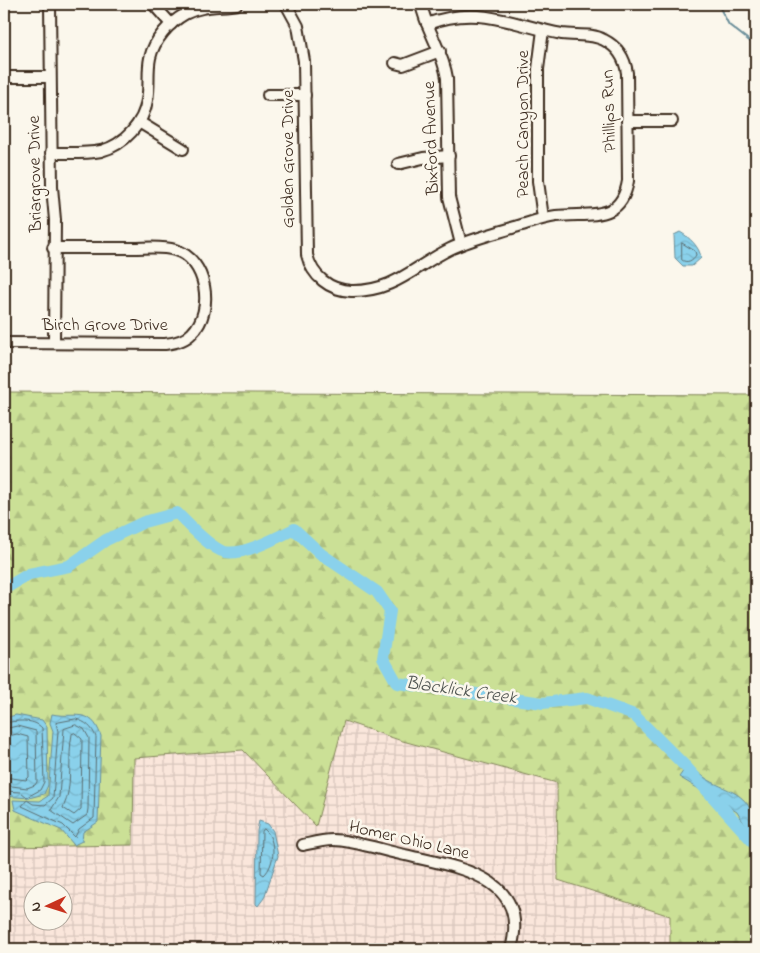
<svg xmlns="http://www.w3.org/2000/svg" width="760" height="953" viewBox="0 0 760 953" font-family="'Indie Flower',sans-serif">
<defs>
<pattern id="industrial-grid" width="8" height="8" patternUnits="userSpaceOnUse" patternTransform="scale(1.25)"><rect width="8" height="8" fill="#fae6db"/><path d="M0 4h8M4 0v8" fill="none" stroke="#d7c5bc"/></pattern>
<pattern id="forest-firs" width="22" height="20" patternUnits="userSpaceOnUse" patternTransform="scale(1.25)"><rect width="22" height="20" fill="#cbe096"/><path d="M5 1l3.5 6h-7zM16 11l3.5 6h-7z" fill="#afc081"/></pattern>
<pattern id="water-waves" width="16" height="10" patternUnits="userSpaceOnUse" patternTransform="scale(1.25)"><rect width="16" height="10" fill="#8ad1eb"/><path d="M0 5q4-4 8 0t8 0" fill="none" stroke="#78b4c9"/></pattern>
</defs>
<rect width="100%" height="100%" fill="#fbf7ec"/>
<filter id="ink" filterUnits="userSpaceOnUse"><feTurbulence type="fractalNoise" baseFrequency=".02" numOctaves="2"/><feDisplacementMap in="SourceGraphic" scale="10" xChannelSelector="R" yChannelSelector="G"/><feConvolveMatrix kernelMatrix="1 2 1 2 8 2 1 2 1" color-interpolation-filters="sRGB"/></filter>
<g filter="url(#ink)">
<!-- industrial -->
<path fill="url(#industrial-grid)" fill-rule="evenodd" d="M343,721L399,740L557,783L558,880L670,916V949H4V847L133,845L134,758L243,750L316,826ZM32,890H62V920H32Z"/>
<!-- forest -->
<polygon fill="url(#forest-firs)" stroke="#83855a" points="4,392 756,395 756,949 670,949 670,916 558,880 557,783 399,740 344,721 316,826 243,750 134,758 133,845 4,847"/>
<!-- water -->
<g fill="url(#water-waves)" stroke="#6a8e99">
<path d="M680,232C689,237 700,247 701,258L692,266H683L675,258L674,235Z"/>
<path d="M52,714C74,719 91,706 101,736L98,822L83,832L82,841L74,845L61,830L15,810L13,800L40,801L48,796L53,731L50,723Z"/>
<polygon points="16,715 42,720 47,727 48,785 44,794 29,798 4,796 4,718"/>
<path d="M689,763C719,800 756,778 756,843L737,812L679,777Z"/>
<polygon points="259,821 268,824 273,831 278,856 264,898 258,906 256,904 257,831"/>
</g>
<g fill="none" stroke-linecap="round" stroke-linejoin="round">
<!-- shore -->
<g stroke="#5b6d70" stroke-width="1">
<path d="M682,243L695,251L696,255C693,260 687,264 682,260Z"/>
<path d="M76,719C86,722 92,727 96,737L94,818L79,829L75,837L63,825L22,806L27,800L33,804L45,805L53,798L58,731L56,723Z"/>
<path d="M4,723C15,721 33,718 42,728L44,782L40,790L27,797L21,792L4,791"/>
<polygon points="76,725 84,729 89,738 88,809 87,815 73,825 51,810 59,797 64,729"/>
<polyline points="4,729 17,726 36,731 37,782 35,785 27,788 4,785"/>
<path d="M75,733L82,739L81,809L74,815L63,808C74,786 67,758 72,734Z"/>
<polyline points="4,737 17,734 28,737 29,777 26,780 4,777"/>
<path d="M264,829C277,839 275,865 264,875L261,873L262,832Z"/>
</g>
<!-- stream -->
<polyline stroke="#6a8e99" stroke-width="2" points="716,4 720,8 729,25 756,46"/>
<!-- river -->
<g stroke="#8ad1eb" stroke-width="12">
<path d="M4,589L29,574L69,566L106,540L144,522L177,513C187,523 211,549 225,552C243,556 278,537 294,529L321,554L377,592L390,611L383,658L397,683L543,703L587,698L634,715L687,768L756,845"/>
<polyline points="753,949 756,945"/>
</g>
<!-- minor casing -->
<g stroke="#3b2a1e" stroke-width="14">
<g id="minor">
<polyline points="50,4 52,187 55,220 54,343"/>
<polyline points="153,4 171,24"/>
<path d="M286,4L298,26L304,61L307,255C312,276 329,290 351,291C394,292 415,266 450,249C471,239 494,234 515,227C529,223 542,218 556,216C588,212 621,224 628,181L627,73C625,59 618,47 604,40C592,33 576,36 562,34C512,25 479,4 427,24"/>
<path d="M421,4C426,30 443,51 447,78L449,197L461,244"/>
<polyline points="395,63 403,65 440,51"/>
<polyline points="4,77 50,77"/>
<polyline points="268,95 305,95"/>
<polyline points="627,121 672,121"/>
<polyline points="139,122 183,149"/>
<path d="M51,153C68,153 85,154 101,151C124,145 144,123 147,100C150,86 147,72 150,58C154,40 169,23 185,14C201,5 220,7 237,4"/>
<polyline points="398,164 423,158 449,156"/>
<polyline points="543,218 538,181 538,69 543,30"/>
<path d="M4,343L165,344C175,343 185,341 192,333C215,311 207,259 175,250C162,246 147,248 133,248C107,248 80,248 53,248"/>
<path d="M303,845C312,843 323,840 333,840C352,840 385,851 405,855C456,867 531,876 511,949"/>
</g>
</g>
<!-- minor -->
<use href="#minor" stroke="#fbf7ec" stroke-width="10"/>
</g>
</g>
<g text-anchor="middle" dominant-baseline="central" stroke-width="5" stroke-linejoin="round" paint-order="stroke">
<!-- street labels -->
<g font-size="18" fill="#3b2a1e" stroke="#fbf7ec">
<text transform="translate(610 111) rotate(-92)">Phillips Run</text>
<text transform="translate(524 124) rotate(-90)">Peach Canyon Drive</text>
<text transform="translate(432 138) rotate(-92)">Bixford Avenue</text>
<text transform="translate(289 159) rotate(-90)">Golden Grove Drive</text>
<text transform="translate(36 174) rotate(-91)">Briargrove Drive</text>
<text x="105" y="326">Birch Grove Drive</text>
<text transform="translate(409 841) rotate(13)">Homer Ohio Lane</text>
</g>
<!-- water labels -->
<g font-size="19" font-style="italic" fill="#4f5451" stroke="#fbf7ec">
<text transform="translate(461 691) rotate(8)">Blacklick Creek</text>
</g>
</g>
<!-- margin -->
<rect width="760" height="953" fill="none" stroke="#fbf7ec" stroke-width="20"/>
<rect x="10" y="10" width="740" height="933" fill="none" stroke="#3b2a1e" stroke-width="2" filter="url(#ink)"/>
<!-- north arrow -->
<g transform="translate(48 906) rotate(266)"><circle r="24" fill="#fbf7ec" stroke="#aea59a"/>
<path d="M0-4L9 19L0 12L-9 19Z" fill="#c8321e"/>
<text y="-8" font-size="14" font-weight="bold" text-anchor="middle" fill="#3b2a1e">N</text>
</g>
</svg>
